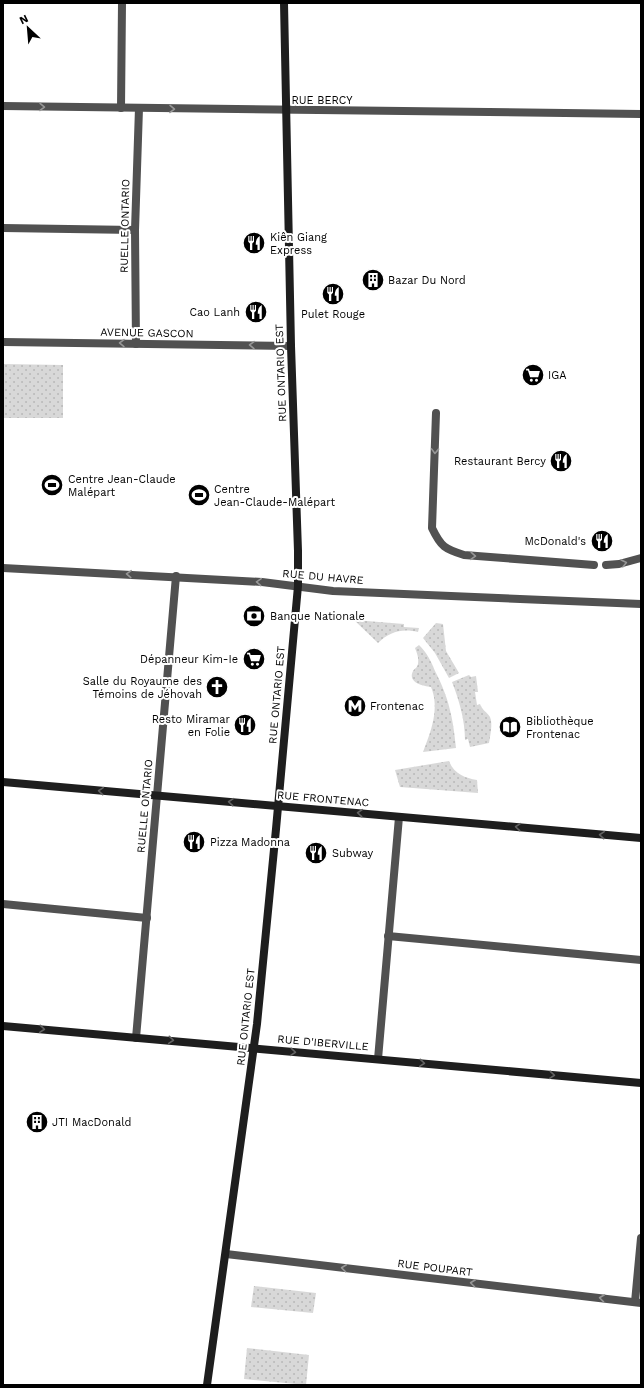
<svg xmlns="http://www.w3.org/2000/svg" width="644" height="1388" viewBox="0 0 644 1388" font-family="'Work Sans',sans-serif">
<defs>
<pattern id="grass-dots" width="8" height="8" patternUnits="userSpaceOnUse"><rect width="8" height="8" fill="#d8d8d8"/><path d="M2 2h.1M6 6h.1" fill="none" stroke="#b8b8b8" stroke-width="1.8" stroke-linecap="round"/></pattern>
</defs>
<rect width="100%" height="100%" fill="#fff"/>
<!-- grass -->
<g fill="url(#grass-dots)">
<polygon points="3,364 63,365 63,418 3,418"/>
<path d="M354,620L404,624V627L419,628L418,632C402,628 389,632 378,643Z"/>
<polygon points="436,623 443,624 446,651 459,673 449,678 435,653 423,638"/>
<path d="M419,645C427,653 431,661 435,671C449,698 453,718 456,748L423,752C431,732 440,708 431,687C424,686 407,683 413,671C415,668 417,668 418,664C419,658 417,653 415,648Z"/>
<path d="M469,675L471,677L476,676L478,692H475L477,705L480,704C482,710 487,712 490,717C493,724 490,736 489,743L470,747L468,739L465,740C465,720 459,700 452,682Z"/>
<path d="M449,761C454,774 465,778 477,780L478,793L400,787L395,770Z"/>
<polygon points="254,1286 316,1293 313,1313 251,1307"/>
<polygon points="247,1348 309,1355 306,1385 244,1379"/>
</g>
<g fill="none" stroke-linecap="round" stroke-linejoin="round">
<!-- service -->
<g stroke="#515151" stroke-width="8">
<polyline points="121,108 122,3"/>
<polyline points="3,228 135,230"/>
<polyline points="136,344 135,230 139,108"/>
<path d="M436,413L432,528C441,547 445,549 464,555L594,565"/>
<polyline points="606,565 619,564 641,558"/>
<polyline points="3,904 147,918"/>
<polyline points="388,936 641,960"/>
<polyline points="136,1038 176,576"/>
<polyline points="378,1059 399,817"/>
<polyline points="635,1302 641,1238"/>
</g>
<!-- minor -->
<g stroke="#515151" stroke-width="8">
<polyline points="3,106 641,114"/>
<polyline points="3,342 291,346"/>
<polyline points="3,568 262,582 333,591 641,604"/>
<polyline points="226,1254 641,1303"/>
</g>
<!-- secondary -->
<g stroke="#1e1e1e" stroke-width="8">
<polyline points="3,782 641,838"/>
<polyline points="3,1026 641,1083"/>
<polyline points="207,1385 257,1024 276,829 298,586 298,551 291,346 284,3"/>
</g>
</g>
<!-- one-way arrows -->
<defs><path id="oneway-chevron" d="M-2-3.5L2.5 0L-2 3.5" fill="none" stroke-width="1.6" stroke-linecap="round" stroke-linejoin="round"/></defs>
<g stroke="#979797">
<use href="#oneway-chevron" transform="translate(42 107) rotate(1)"/>
<use href="#oneway-chevron" transform="translate(172 109) rotate(1)"/>
<use href="#oneway-chevron" transform="translate(122 343) rotate(-179)"/>
<use href="#oneway-chevron" transform="translate(252 345) rotate(-179)"/>
<use href="#oneway-chevron" transform="translate(435 451) rotate(92)"/>
<use href="#oneway-chevron" transform="translate(473 556) rotate(4)"/>
<use href="#oneway-chevron" transform="translate(624 563) rotate(-14)"/>
<use href="#oneway-chevron" transform="translate(129 574) rotate(-177)"/>
<use href="#oneway-chevron" transform="translate(259 582) rotate(-176)"/>
<use href="#oneway-chevron" transform="translate(344 1268) rotate(-173)"/>
<use href="#oneway-chevron" transform="translate(473 1283) rotate(-173)"/>
<use href="#oneway-chevron" transform="translate(602 1298) rotate(-173)"/>
</g>
<g stroke="#626262">
<use href="#oneway-chevron" transform="translate(101 791) rotate(-175)"/>
<use href="#oneway-chevron" transform="translate(231 802) rotate(-175)"/>
<use href="#oneway-chevron" transform="translate(360 813) rotate(-175)"/>
<use href="#oneway-chevron" transform="translate(518 827) rotate(-175)"/>
<use href="#oneway-chevron" transform="translate(602 835) rotate(-175)"/>
<use href="#oneway-chevron" transform="translate(42 1029) rotate(5)"/>
<use href="#oneway-chevron" transform="translate(171 1040) rotate(5)"/>
<use href="#oneway-chevron" transform="translate(293 1052) rotate(5)"/>
<use href="#oneway-chevron" transform="translate(422 1063) rotate(5)"/>
<use href="#oneway-chevron" transform="translate(552 1075) rotate(5)"/>
</g>
<!-- icons -->
<defs>
<g id="restaurant-disc" transform="scale(1.15)"><circle r="9.5" fill="#000" stroke="#fff"/><path d="M-5-6h1v4h1v-4h1v4h1v-4h1v5L-1.5 .5V6h-2V.5L-5-1ZM5-6V6H3V1.5H1.5Q1.5-4 5-6Z" fill="#fff"/></g>
<g id="building-disc" transform="scale(1.15)"><circle r="9.5" fill="#000" stroke="#fff"/><path d="M-4-6H4V6H1V3H-1V6H-4ZM-2.5-4.3h1.7v1.8h-1.7ZM.8-4.3h1.7v1.8H.8ZM-2.5-1h1.7V.8h-1.7ZM.8-1h1.7V.8H.8Z" fill="#fff"/></g>
<g id="supermarket-disc" transform="scale(1.15)"><circle r="9.5" fill="#000" stroke="#fff"/><path d="M-6-5.5h2.5l.6 2H6L4.5 2H-2.5L-4.4-4H-6ZM-1.5 3.2a1.3 1.3 0 1 0 .1 0ZM3 3.2a1.3 1.3 0 1 0 .1 0Z" fill="#fff"/></g>
<g id="stadium-disc" transform="scale(1.15)"><circle r="9.5" fill="#000" stroke="#fff"/><path d="M0-5a6.5 5 0 1 0 0 10a6.5 5 0 1 0 0-10ZM-3.5-1.8h7v3.6h-7Z" fill="#fff"/></g>
<g id="bank-disc" transform="scale(1.15)"><circle r="9.5" fill="#000" stroke="#fff"/><path d="M-6-4H6V4H-6ZM0-2.3a2.3 2.3 0 1 0 0 4.6a2.3 2.3 0 1 0 0-4.6Z" fill="#fff"/></g>
<g id="church-disc" transform="scale(1.15)"><circle r="9.5" fill="#000" stroke="#fff"/><path d="M-1.2-6h2.4v3.5h3.3v2.4h-3.3V6h-2.4V-.1h-3.3v-2.4h3.3Z" fill="#fff"/></g>
<g id="metro-disc" transform="scale(1.15)"><circle r="9.5" fill="#000" stroke="#fff"/><path d="M-5.5 5V-5H-3L0 0L3-5H5.5V5H3V-.5L0 4L-3-.5V5Z" fill="#fff"/></g>
<g id="library-disc" transform="scale(1.15)"><circle r="9.5" fill="#000" stroke="#fff"/><path d="M-6-4Q-3-5.5-.7-3.5V5Q-3 3-6 4ZM6-4Q3-5.5 .7-3.5V5Q3 3 6 4Z" fill="#fff"/></g>
</defs>
<g fill-rule="evenodd">
<use href="#restaurant-disc" x="254" y="243"/>
<use href="#building-disc" x="373" y="280"/>
<use href="#restaurant-disc" x="333" y="294"/>
<use href="#restaurant-disc" x="256" y="312"/>
<use href="#supermarket-disc" x="533" y="375"/>
<use href="#restaurant-disc" x="561" y="461"/>
<use href="#stadium-disc" x="52" y="485"/>
<use href="#stadium-disc" x="199" y="495"/>
<use href="#restaurant-disc" x="602" y="541"/>
<use href="#bank-disc" x="254" y="616"/>
<use href="#supermarket-disc" x="254" y="659"/>
<use href="#church-disc" x="217" y="687"/>
<use href="#metro-disc" x="355" y="706"/>
<use href="#restaurant-disc" x="245" y="725"/>
<use href="#library-disc" x="510" y="727"/>
<use href="#restaurant-disc" x="194" y="842"/>
<use href="#restaurant-disc" x="316" y="853"/>
<use href="#building-disc" x="37" y="1122"/>
</g>
<g text-anchor="middle" dominant-baseline="central" stroke-width="4" stroke-linejoin="round" paint-order="stroke">
<!-- street labels -->
<g font-size="11" fill="#000" stroke="#fff">
<text x="322" y="100">RUE BERCY</text>
<text transform="translate(125 226) rotate(-89)">RUELLE ONTARIO</text>
<text transform="translate(147 333) rotate(1)">AVENUE GASCON</text>
<text transform="translate(281 373) rotate(-92)">RUE ONTARIO EST</text>
<text transform="translate(323 577) rotate(5)">RUE DU HAVRE</text>
<text transform="translate(277 695) rotate(-85)">RUE ONTARIO EST</text>
<text transform="translate(323 799) rotate(5)">RUE FRONTENAC</text>
<text transform="translate(145 806) rotate(-85)">RUELLE ONTARIO</text>
<text transform="translate(246 1017) rotate(-84)">RUE ONTARIO EST</text>
<text transform="translate(323 1043) rotate(5)">RUE D'IBERVILLE</text>
<text transform="translate(435 1268) rotate(7)">RUE POUPART</text>
</g>
<!-- poi labels -->
<g font-size="11" fill="#000" stroke="#fff" text-anchor="start">
<text x="270" y="237">Kiên Giang<tspan x="270" dy="13">Express</tspan></text>
<text x="388" y="280">Bazar Du Nord</text>
<text x="240" y="312" text-anchor="end">Cao Lanh</text>
<text x="333" y="314" text-anchor="middle">Pulet Rouge</text>
<text x="548" y="375">IGA</text>
<text x="546" y="461" text-anchor="end">Restaurant Bercy</text>
<text x="68" y="479">Centre Jean-Claude<tspan x="68" dy="13">Malépart</tspan></text>
<text x="214" y="489">Centre<tspan x="214" dy="13">Jean-Claude-Malépart</tspan></text>
<text x="586" y="541" text-anchor="end">McDonald's</text>
<text x="270" y="616">Banque Nationale</text>
<text x="238" y="659" text-anchor="end">Dépanneur Kim-Ie</text>
<text x="202" y="681" text-anchor="end">Salle du Royaume des<tspan x="202" dy="13">Témoins de Jéhovah</tspan></text>
<text x="370" y="706">Frontenac</text>
<text x="230" y="719" text-anchor="end">Resto Miramar<tspan x="230" dy="13">en Folie</tspan></text>
<text x="526" y="721">Bibliothèque<tspan x="526" dy="13">Frontenac</tspan></text>
<text x="210" y="842">Pizza Madonna</text>
<text x="332" y="853">Subway</text>
<text x="52" y="1122">JTI MacDonald</text>
</g>
</g>
<!-- border -->
<rect width="644" height="1388" fill="none" stroke="#000000" stroke-width="8"/>
<!-- north arrow -->
<g transform="translate(28 28) rotate(334)" stroke="#ffffff" stroke-width="3" paint-order="stroke">
<path d="M0-3L7 15L0 10L-7 15Z" fill="#000000"/>
<text y="-6" font-size="11" font-weight="bold" text-anchor="middle" fill="#000000">N</text>
</g>
</svg>
